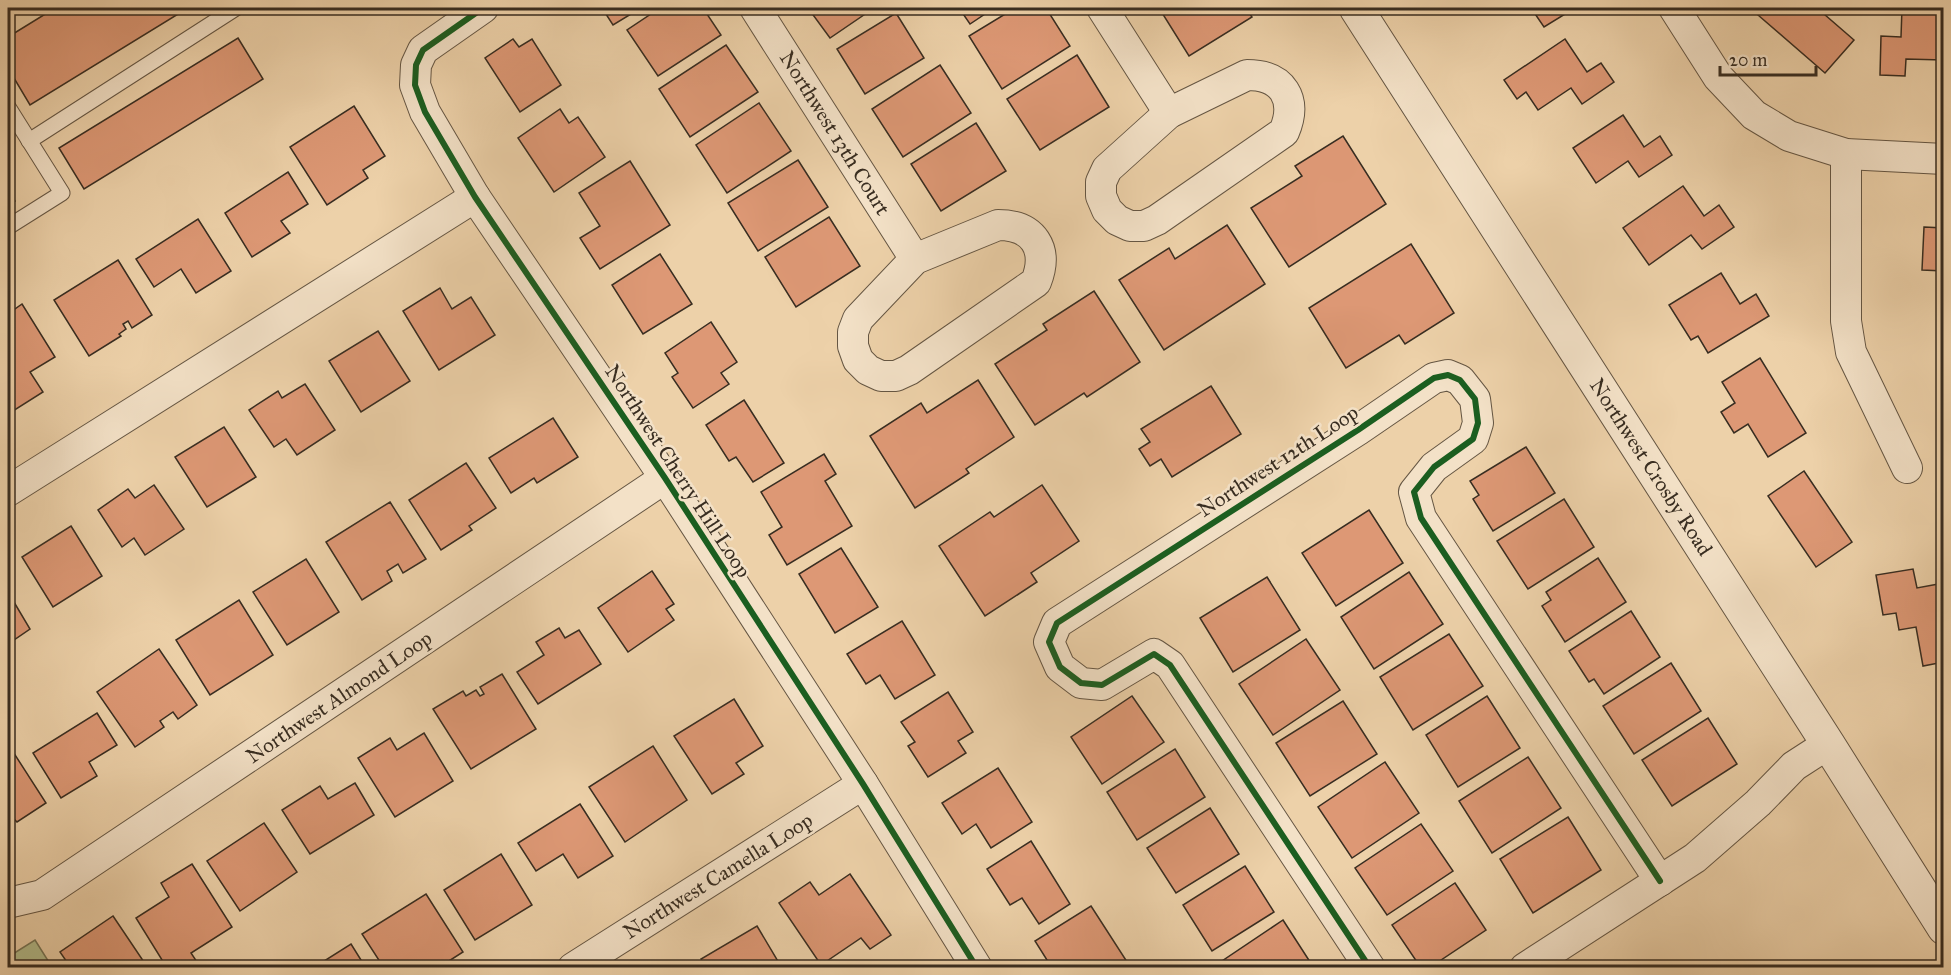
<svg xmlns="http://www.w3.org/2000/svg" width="1951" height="975" viewBox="0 0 1951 975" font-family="'IM FELL Great Primer',serif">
<rect width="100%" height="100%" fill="#edd1a9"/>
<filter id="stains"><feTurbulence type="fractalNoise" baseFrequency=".00333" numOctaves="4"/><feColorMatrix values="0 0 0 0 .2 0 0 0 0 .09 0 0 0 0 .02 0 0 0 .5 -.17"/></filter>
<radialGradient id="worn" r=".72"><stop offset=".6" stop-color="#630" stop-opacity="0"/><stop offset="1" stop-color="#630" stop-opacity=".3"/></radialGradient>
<!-- green -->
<polygon fill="#b3bd8c" stroke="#767556" stroke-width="1.5" points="35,940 52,967 8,967 8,957"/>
<!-- building -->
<g fill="#dd9875" stroke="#382d21" stroke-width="1.5">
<polygon points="55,8 188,8 30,105 8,68 8,37"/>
<polygon points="602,8 641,8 613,25"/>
<polygon points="660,8 703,8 721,35 658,76 627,30"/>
<polygon points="808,8 874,8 830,38"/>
<polygon points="959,8 994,8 970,24"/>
<polygon points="1015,8 1046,8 1070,46 1002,89 969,36"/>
<polygon points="1159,8 1246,8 1252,17 1189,56"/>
<polygon points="1531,8 1575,8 1544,27"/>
<polygon points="1753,8 1817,8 1854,40 1825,73 1751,9"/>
<polygon points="1902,8 1944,8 1943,60 1906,59 1905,76 1880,75 1881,36 1901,37"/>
<polygon points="896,13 924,58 865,94 837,49"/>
<polygon points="238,38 263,79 84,189 59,148"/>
<polygon points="513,39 519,47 532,39 561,85 520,112 485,58"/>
<polygon points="1565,39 1587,72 1601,63 1614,82 1582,104 1571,88 1538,110 1526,92 1517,99 1504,80"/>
<polygon points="726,45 758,92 690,137 659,89"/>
<polygon points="1077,55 1109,107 1040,150 1007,99"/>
<polygon points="940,65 971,113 903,157 872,109"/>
<polygon points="759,103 791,151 727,193 696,145"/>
<polygon points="354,106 385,156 363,170 368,178 327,205 290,147"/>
<polygon points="560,109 569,123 578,117 605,157 554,192 518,138"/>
<polygon points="1623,115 1644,147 1660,136 1672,155 1639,177 1628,161 1596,183 1573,148"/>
<polygon points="976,123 1006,171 941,211 911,164"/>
<polygon points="1343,136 1386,204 1289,267 1251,208 1302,176 1295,166"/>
<polygon points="798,160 828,207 758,251 728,203"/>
<polygon points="630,161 670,225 600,269 580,238 600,226 579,193"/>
<polygon points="288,172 308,204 281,221 290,233 252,257 225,213"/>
<polygon points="1683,186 1704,216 1719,205 1734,227 1702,249 1691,235 1649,265 1623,228"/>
<polygon points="8,189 15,201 8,206"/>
<polygon points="829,217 860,266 796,307 765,257"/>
<polygon points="198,219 231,271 196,293 181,269 154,287 136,259"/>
<polygon points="1227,225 1265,284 1164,350 1119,280 1169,248 1175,259"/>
<polygon points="1924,227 1944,228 1944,271 1922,270"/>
<polygon points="1411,244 1454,313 1405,344 1399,335 1346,368 1309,308"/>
<polygon points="660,254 692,304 643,334 612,285"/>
<polygon points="118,260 152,315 132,328 128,321 123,324 126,329 119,334 121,336 89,356 54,300"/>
<polygon points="1721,273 1740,304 1756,294 1769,316 1708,353 1698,336 1691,340 1669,305"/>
<polygon points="440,288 452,309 471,297 495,335 439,370 403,311"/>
<polygon points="1094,291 1140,362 1087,397 1084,393 1035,425 995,364 1047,330 1043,324"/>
<polygon points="22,304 55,357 30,372 43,392 13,411 8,403 8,314"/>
<polygon points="711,322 737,362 721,373 729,384 693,408 672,377 678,373 665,353"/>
<polygon points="378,331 410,381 361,412 329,361"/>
<polygon points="1760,358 1806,433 1768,457 1748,424 1734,433 1721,412 1735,403 1722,382"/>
<polygon points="978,380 1014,437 966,469 969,473 915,508 870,436 921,403 927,413"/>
<polygon points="305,384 335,430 297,455 286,439 274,447 249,410 278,391 282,398"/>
<polygon points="1211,386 1241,434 1172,477 1161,459 1150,466 1139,449 1150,442 1141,429"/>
<polygon points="744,400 784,463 753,482 736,457 729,461 706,425"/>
<polygon points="553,418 578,457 537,483 534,478 511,493 489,458"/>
<polygon points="224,427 256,477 207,507 175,457"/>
<polygon points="1526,447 1555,493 1493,531 1473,499 1479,495 1470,481"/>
<polygon points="824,454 836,474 825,481 852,526 787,565 769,535 782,527 761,492"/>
<polygon points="466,463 496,508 469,526 472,530 441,550 409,500"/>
<polygon points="1804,471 1852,542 1816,567 1768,496"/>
<polygon points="154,485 184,529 145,555 134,538 122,547 98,510 128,489 135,498"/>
<polygon points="1042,485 1079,541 1031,573 1037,582 985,616 939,546 990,512 994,517"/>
<polygon points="1564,499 1594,547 1528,589 1497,541"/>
<polygon points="390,502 426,559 403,573 398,564 387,571 392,581 362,600 326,542"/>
<polygon points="1369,510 1403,563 1336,606 1302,553"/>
<polygon points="71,526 102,576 53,607 22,557"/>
<polygon points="841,548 878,607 835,633 799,574"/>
<polygon points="1598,558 1626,602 1565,642 1542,606 1551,600 1546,592"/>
<polygon points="306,559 339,612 287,645 253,592"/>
<polygon points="1913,569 1917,588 1944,583 1944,662 1923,666 1916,627 1899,630 1896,613 1883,615 1876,575"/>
<polygon points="652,571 674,604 666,609 674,620 628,652 598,608"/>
<polygon points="1409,572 1443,624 1374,669 1341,617"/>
<polygon points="1267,577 1300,630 1233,672 1200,618"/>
<polygon points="8,592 30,629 8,644"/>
<polygon points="239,600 273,655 210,695 176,640"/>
<polygon points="1631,611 1660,657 1604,694 1594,679 1589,682 1569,651"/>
<polygon points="902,621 935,675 895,699 880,675 866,684 847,654"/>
<polygon points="559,628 565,638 579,630 601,664 538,704 517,672 544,655 536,642"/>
<polygon points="1449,634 1483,686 1413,730 1380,677"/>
<polygon points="1306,639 1340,690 1273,735 1239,684"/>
<polygon points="159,649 197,705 178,719 173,712 160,721 164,727 135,747 97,692"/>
<polygon points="1671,663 1701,711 1634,754 1603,706"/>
<polygon points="502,674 536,729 471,769 433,709 463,691 466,696 476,690 480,696 484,694 480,687"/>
<polygon points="948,692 973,732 958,741 966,753 928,777 908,746 915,742 901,722"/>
<polygon points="1132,696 1164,742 1102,784 1071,737"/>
<polygon points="1487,696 1520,748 1458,787 1426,735"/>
<polygon points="734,699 763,746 736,763 744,774 712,794 674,736"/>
<polygon points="1343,701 1377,754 1310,796 1276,743"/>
<polygon points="97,713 117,745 89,762 97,776 61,798 33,753"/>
<polygon points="1708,718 1737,764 1672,806 1642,760"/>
<polygon points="424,733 453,781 395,817 358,758 390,738 397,750"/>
<polygon points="8,744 46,803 17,822 14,819 8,823"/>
<polygon points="653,746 687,800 625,842 589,787"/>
<polygon points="1175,749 1205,797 1137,840 1107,792"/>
<polygon points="1528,757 1561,808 1492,853 1459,801"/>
<polygon points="1385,762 1419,813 1352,858 1318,807"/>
<polygon points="998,768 1032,822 991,848 976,824 962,834 942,803"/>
<polygon points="355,783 374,815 310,854 282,810 320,786 328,799"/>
<polygon points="580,804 613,856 578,878 563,854 536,871 518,843"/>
<polygon points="1210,808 1239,854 1176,893 1147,848"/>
<polygon points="1568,817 1601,870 1533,913 1500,859"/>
<polygon points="264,823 297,872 240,911 207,861"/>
<polygon points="1421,824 1453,871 1387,915 1355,868"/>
<polygon points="1031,841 1070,904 1039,924 1022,898 1010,905 987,869"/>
<polygon points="501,854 532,905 475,940 444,890"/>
<polygon points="192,864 232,927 191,953 199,965 195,968 167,968 136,918 169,897 161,883"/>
<polygon points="1245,866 1274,912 1212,951 1183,905"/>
<polygon points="850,874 891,935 870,949 861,938 821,965 779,903 810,882 819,895"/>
<polygon points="1455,883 1486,930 1429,968 1421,968 1392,925"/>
<polygon points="426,894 463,952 438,968 384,968 362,934"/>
<polygon points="1091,906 1131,968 1052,968 1035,941"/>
<polygon points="113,916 148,968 71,968 60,952"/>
<polygon points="1283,920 1312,965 1309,968 1226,968 1222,961"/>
<polygon points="757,926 782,968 706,968 701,959"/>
<polygon points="351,944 366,968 313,968"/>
</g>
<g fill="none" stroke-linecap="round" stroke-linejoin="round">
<!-- service casing -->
<g stroke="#655643" stroke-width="17">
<g id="service">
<polyline points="8,107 62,193 8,227"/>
<polyline points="29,141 236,8"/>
</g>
</g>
<!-- minor casing -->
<g stroke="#655643" stroke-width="32">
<g id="minor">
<polyline points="483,8 423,50 416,65 415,85 425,112 475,197 665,478 863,784 977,968"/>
<polyline points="755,8 915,259"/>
<polyline points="1102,8 1169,113"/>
<polyline points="1674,8 1718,77 1754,115 1789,136 1846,154 1944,159"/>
<path d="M1247,75C1283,75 1298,99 1284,132L1157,220L1144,226H1130L1117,220L1107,210L1101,196V182L1107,169L1169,113Z"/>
<polyline points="1846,154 1846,321 1851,352 1907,468"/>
<path d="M998,225C1034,225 1049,249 1036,282L909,370L896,376H881L868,370L858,360L853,346V332L858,319L915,259Z"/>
<polyline points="8,491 475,197"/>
<polyline points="8,903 42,895 665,478"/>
<polyline points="573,968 863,784"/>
<polyline points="1370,968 1170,665 1154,654 1102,685 1081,683 1060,667 1049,642 1057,623 1358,430 1434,378 1448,375 1460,380 1475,399 1478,423 1473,439 1434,467 1414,492 1421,518 1660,881"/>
<polyline points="1525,968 1695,858 1758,803 1794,766 1828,744"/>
</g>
</g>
<!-- tertiary casing -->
<g stroke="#655643" stroke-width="35">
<polyline id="tertiary" points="1356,8 1828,744 1944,928"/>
</g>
<!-- service -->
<use href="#service" stroke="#f3e1c7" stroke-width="15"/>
<!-- minor -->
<use href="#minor" stroke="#f3e1c7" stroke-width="30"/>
<!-- tertiary -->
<use href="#tertiary" stroke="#f3e1c7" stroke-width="33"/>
<!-- cycleway casing -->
<g stroke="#f3e1c7" stroke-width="10">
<g id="cycleway">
<polyline points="483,8 423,50 416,65 415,85 425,112 475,197 665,478 863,784 977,968"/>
<polyline points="1370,968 1170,665 1154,654 1102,685 1081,683 1060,667 1049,642 1057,623 1358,430 1434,378 1448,375 1460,380 1475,399 1478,423 1473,439 1434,467 1414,492 1421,518 1660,881"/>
</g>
</g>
<!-- cycleway -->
<use href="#cycleway" stroke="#1b5e20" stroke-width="6"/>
</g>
<g text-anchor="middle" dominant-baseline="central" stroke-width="5" stroke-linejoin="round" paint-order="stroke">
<!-- street labels -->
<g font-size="21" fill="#382d21" stroke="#f3e1c7">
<text transform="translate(835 133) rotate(58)">Northwest 13th Court</text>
<text transform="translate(1278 461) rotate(-33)">Northwest 12th Loop</text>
<text transform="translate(1651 467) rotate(57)">Northwest Crosby Road</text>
<text transform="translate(678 471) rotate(57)">Northwest Cherry Hill Loop</text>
<text transform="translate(339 697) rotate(-34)">Northwest Almond Loop</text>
<text transform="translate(718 876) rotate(-32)">Northwest Camella Loop</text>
</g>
</g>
<!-- margin -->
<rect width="1951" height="975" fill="none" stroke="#edd1a9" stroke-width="30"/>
<rect x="9" y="9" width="1933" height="957" fill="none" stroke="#382d21" stroke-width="3"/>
<rect x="15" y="15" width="1921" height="945" fill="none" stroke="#382d21" stroke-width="1.5"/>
<!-- scale -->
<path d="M1720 66v9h96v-9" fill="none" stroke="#382d21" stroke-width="3"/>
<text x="1729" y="66" font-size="18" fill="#382d21" stroke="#f3e1c7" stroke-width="4.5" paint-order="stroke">20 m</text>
<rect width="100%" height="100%" filter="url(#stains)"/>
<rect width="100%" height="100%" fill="url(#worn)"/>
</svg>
